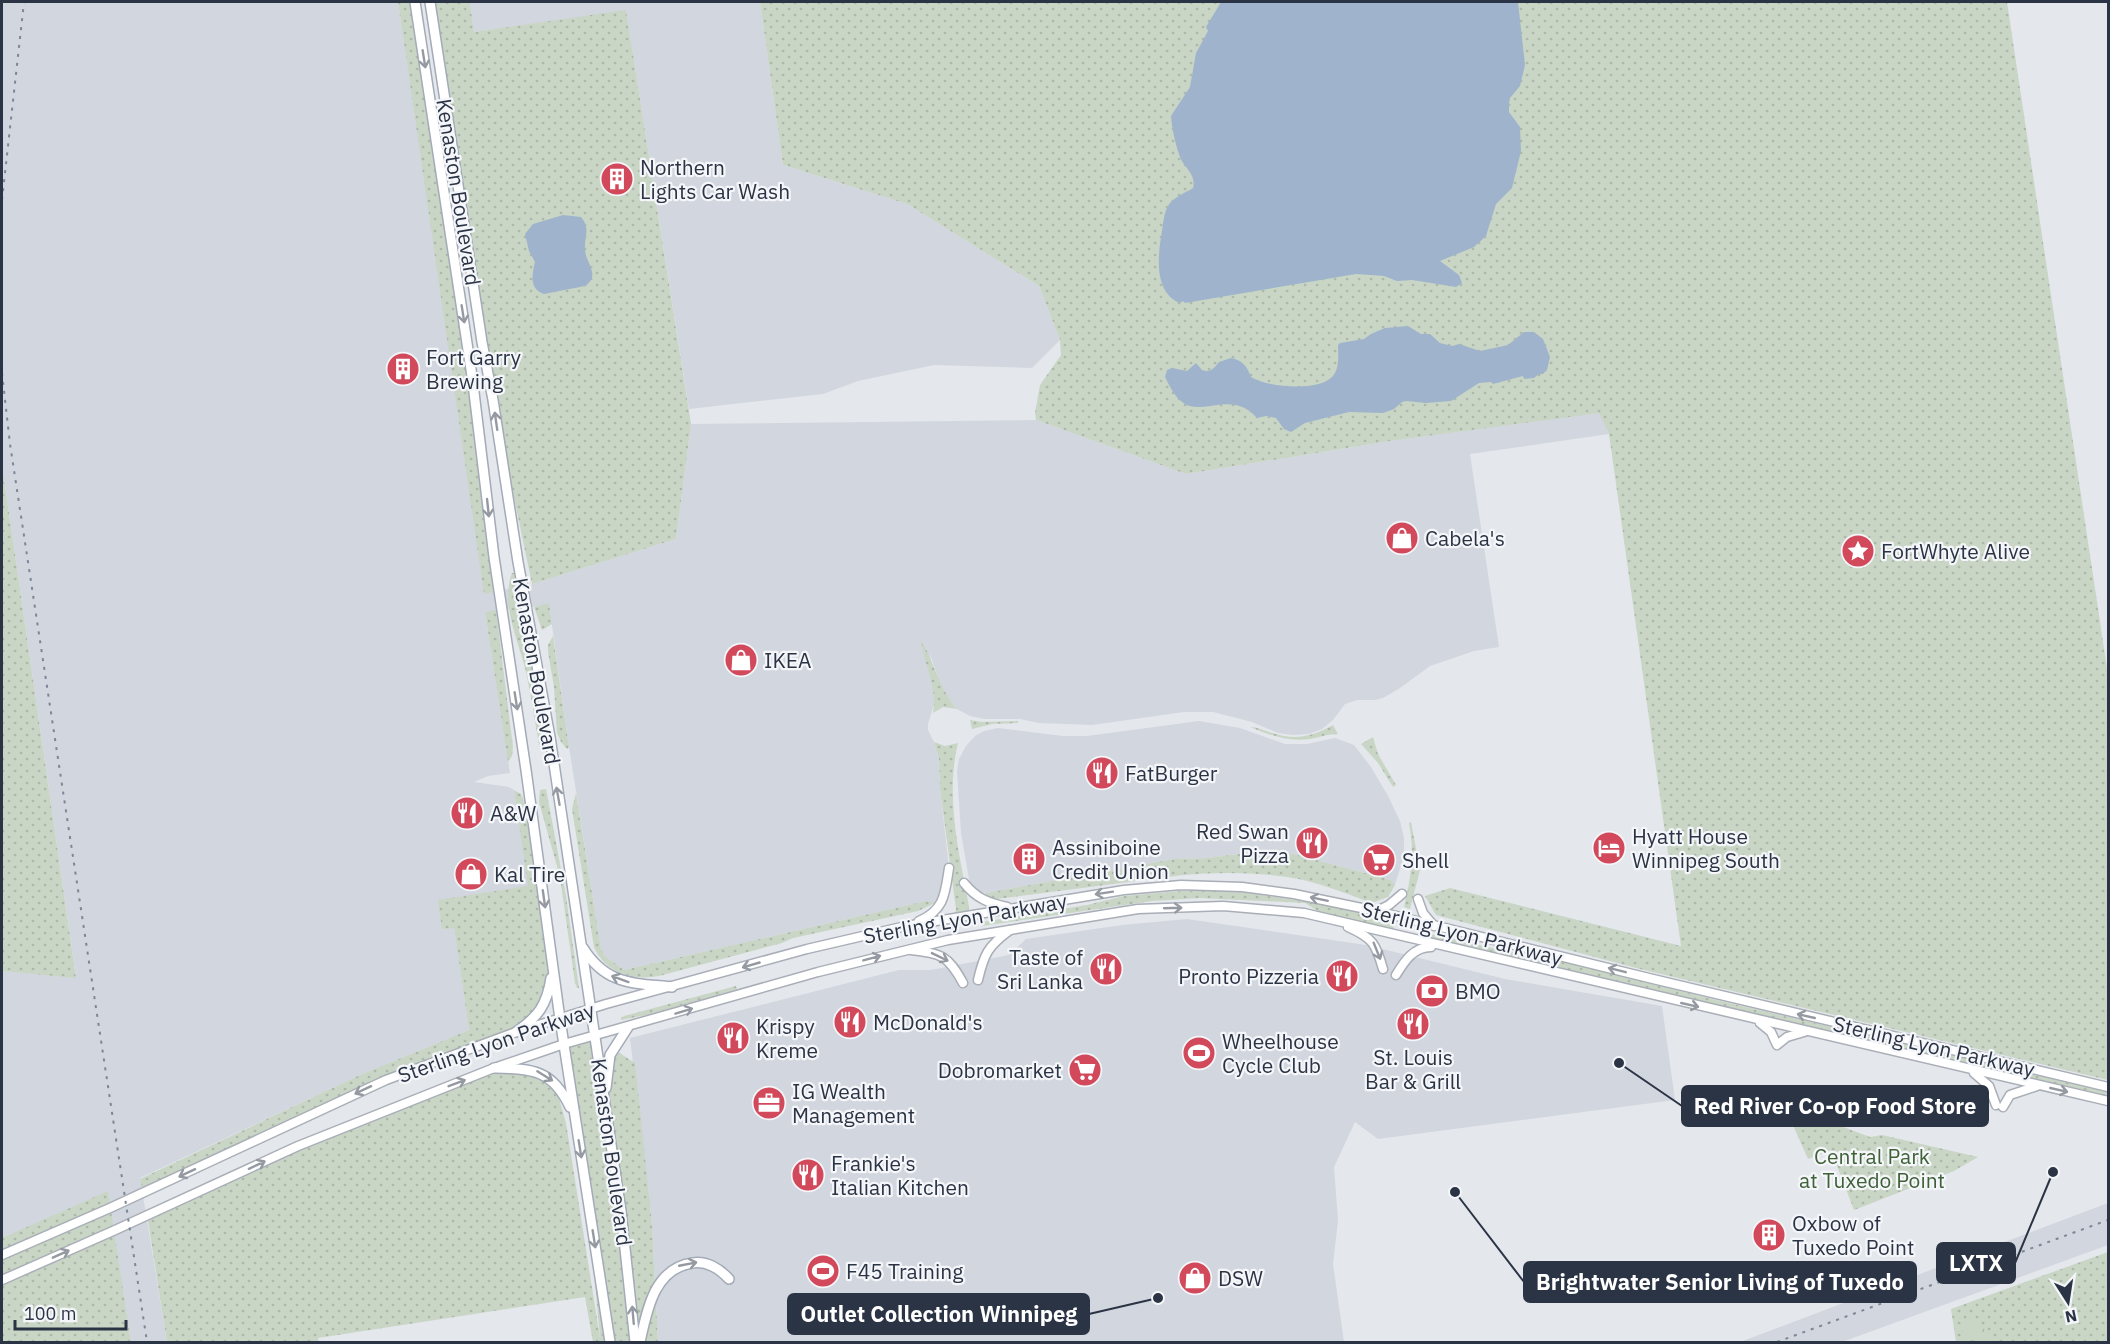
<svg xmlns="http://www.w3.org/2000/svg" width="2110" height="1344" viewBox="0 0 2110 1344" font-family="'IBM Plex Sans',sans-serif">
<defs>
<pattern id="green-dots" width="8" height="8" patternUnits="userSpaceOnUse" patternTransform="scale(1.5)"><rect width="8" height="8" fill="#c9d6c5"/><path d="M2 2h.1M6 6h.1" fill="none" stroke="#adb8ab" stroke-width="1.8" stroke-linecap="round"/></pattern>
<pattern id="forest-crowns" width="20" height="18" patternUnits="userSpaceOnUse" patternTransform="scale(1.5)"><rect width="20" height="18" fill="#c9d6c5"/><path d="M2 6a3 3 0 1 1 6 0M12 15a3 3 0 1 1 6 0" fill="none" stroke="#adb8ab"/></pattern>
</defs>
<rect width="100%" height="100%" fill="#e4e7ec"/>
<!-- built -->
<g fill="#d2d6de">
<polygon points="2,2 398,2 485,593 523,586 526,598 532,584 676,539 691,424 1036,420 1186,474 1390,441 1599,412 1609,434 1470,454 1499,647 1474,651 1430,666 1400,688 1383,698 1375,700 1357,700 1345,704 1333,720 1322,729 1309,734 1293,735 1278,733 1252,722 1213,712 1184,712 1092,725 1039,723 1020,719 984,719 970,716 957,709 948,699 941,686 930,654 935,701 928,724 928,730 934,742 939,759 940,789 949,868 940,907 935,903 926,901 624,970 605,956 601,949 569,747 549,604 527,608 485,612 510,773 488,776 474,782 509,787 514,790 529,886 454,927 469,1030 360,1075 140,1178 167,1342 131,1342 110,1208 2,1238 2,971 76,977 2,464"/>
<polygon points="470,2 760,2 783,165 907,204 1039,286 1060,340 1032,368 934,365 858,381 823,394 689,409 626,11 474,32"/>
<polygon points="1199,721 1240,728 1285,744 1307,744 1335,738 1354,745 1371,767 1388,796 1400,821 1404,838 1404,855 1395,885 1391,880 1275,849 1208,858 1174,859 986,893 975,891 969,879 961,833 957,771 959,759 966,746 975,736 984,731 998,728 1063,736 1087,736"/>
<polygon points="1187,919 1366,945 1505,979 1662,1006 1675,1100 1378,1139 1355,1122 1334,1167 1338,1221 1333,1264 1344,1342 658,1342 652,1224 630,1038 899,970 931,970 1009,955 1026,939 1122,925"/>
<polygon points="2108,1203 2108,1245 1842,1342 1740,1342"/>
</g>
<!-- green -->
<g fill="url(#green-dots)">
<polygon points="398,2 414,2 499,591 484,594"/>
<polygon points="430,2 470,2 474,32 626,10 691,424 676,539 532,584 488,373"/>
<polygon points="760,2 2007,2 2108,675 2108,1080 1640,969 1436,915 1425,896 1450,888 1681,946 1609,434 1599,413 1390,441 1186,474 1036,420 1035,413 1040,385 1061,355 1060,340 1039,286 907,204 783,165"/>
<polygon points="2,464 76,978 2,971"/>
<path d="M512,573H514L542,725L541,745H539C535,721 531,696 526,672C519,641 500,605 512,573Z"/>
<polygon points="549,603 552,624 542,630 534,607"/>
<polygon points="496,610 513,747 512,756 508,762 485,612"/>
<polygon points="553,636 569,747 567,749 561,742 557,733 554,687 548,652 548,645"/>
<path d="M921,640C935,663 939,689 957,709L943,707L933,713C938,688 924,665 921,640Z"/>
<polygon points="970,720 982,722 1018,721 1018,723 992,724 972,729"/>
<path d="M1333,725L1338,734C1328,734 1320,737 1310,739C1287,742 1270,735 1250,727C1257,727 1265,731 1273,733C1295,741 1314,736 1333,725Z"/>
<polygon points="1373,737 1378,754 1396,785 1393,787 1378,763 1361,744"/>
<path d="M934,742L945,746L958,743C945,796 959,854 969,906L968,915L955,917L956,909L940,789L939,759Z"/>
<polygon points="546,789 566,896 579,988 577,988 575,983 560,877 539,802 540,790"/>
<polygon points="514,790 521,794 523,798 553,967 545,1003 516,1032 386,1080 143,1193 140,1179 360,1075 469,1030 454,928 442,929 438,900 528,886"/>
<path d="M576,793L601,949L605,956L624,970L926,901L935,903L918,911L793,938L782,943L659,976C634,981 605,973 594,947L572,809Z"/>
<path d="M1411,822L1420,870L1410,909L1404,907C1411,878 1415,853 1409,823Z"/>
<path d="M1275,849L1391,880L1395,885L1388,897L1372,903C1345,893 1315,881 1287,877C1253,872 1217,872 1183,875L997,899L983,896L986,893L1174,859L1208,858Z"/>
<polygon points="1181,891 1232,891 1376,911 1396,917 1392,934 1329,918 1305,903 1200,898 1152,901 982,926 982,922 1087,905 1124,896"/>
<polygon points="1421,932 1505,951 1546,957 1712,999 2108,1092 2108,1097 1425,937 1421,935"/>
<polygon points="736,986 737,989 651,1014 621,1020 621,1018 624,1016"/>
<polygon points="595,1035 604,1099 610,1047 635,1063 652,1224 658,1342 593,1342 585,1297 318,1338 319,1342 167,1342 147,1215 298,1146 494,1068 548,1077 558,1095 566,1123 600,1338 586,1181 564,1044"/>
<polygon points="1784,1105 1870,1137 1882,1135 1978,1157 1954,1171 1854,1210 1831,1150 1808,1159"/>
<polygon points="108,1191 131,1342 2,1342 2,1238"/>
<polygon points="2108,1252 2108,1342 1956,1342 1951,1309"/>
</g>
<!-- forest -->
<polygon fill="url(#forest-crowns)" points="1972,1318 1980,1323 1993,1342 1962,1342 1963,1323"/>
<!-- water -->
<g fill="#9fb4cc">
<path d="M1221,2H1518L1525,65L1520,86L1510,98L1509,104V112L1520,127L1521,151L1512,188L1496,204L1486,236L1474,247L1440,261L1459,275L1462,283L1456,287L1412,280L1397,281L1384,276L1356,274L1185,303L1183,301L1180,303C1153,292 1158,254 1162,231C1163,224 1164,214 1167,208C1172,197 1184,194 1193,188C1197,173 1182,167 1179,154C1175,143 1172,128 1171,116L1190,87L1196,53L1208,31L1206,27Z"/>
<path d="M563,215L581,217C591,229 584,236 585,250C586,264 601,275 585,286L544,294C529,289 532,275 535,262L529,251L525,234L533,224Z"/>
<path d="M1408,326L1421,334H1430L1440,343L1452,346L1459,344L1480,351L1508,345L1524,332H1534L1543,339L1550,357L1547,370L1543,374H1539L1534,378L1524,379L1523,376L1493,384L1491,382L1479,383L1451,401L1426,403L1406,401L1402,402L1394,409L1383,413L1349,412L1305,423L1291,432L1284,429L1276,418L1266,416L1257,418C1233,390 1203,415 1185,404C1175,398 1170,387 1165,377L1167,370L1172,368L1187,371L1196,363L1202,370C1211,373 1214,368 1219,362L1231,358C1243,360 1247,367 1251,377C1266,387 1318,392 1332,377C1340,369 1338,355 1338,345L1340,343L1364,339L1371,334L1385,328Z"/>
</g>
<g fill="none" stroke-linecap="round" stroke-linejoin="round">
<!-- secondary casing -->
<g stroke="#a9aeb7" stroke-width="11">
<g id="secondary">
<path d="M964,883C976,898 988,903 1007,907"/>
<polyline points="1418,899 1423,913 1434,926"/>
<polyline points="1377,911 1389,905 1402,894"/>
<path d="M919,921C945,910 945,893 949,868"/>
<path d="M1348,927C1373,938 1376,944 1383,969"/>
<path d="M911,950C942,954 948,955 963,983"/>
<path d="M1396,975C1404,962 1413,947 1431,947"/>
<path d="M978,980C984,954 988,946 1010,930"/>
<polyline points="1760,1023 1771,1032 1777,1045 1787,1037 1804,1032"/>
<polyline points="1974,1073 1989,1086 1996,1105"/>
<polyline points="2003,1107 2010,1095 2037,1086"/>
<polyline points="2,1255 110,1208 386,1080 516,1032 606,1004 807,949 906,926 1124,890 1181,885 1242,887 1294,894 1376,911 1653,979 2108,1087"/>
<polyline points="2,1280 113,1231 298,1146 494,1068 564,1044 818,972 948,940 1138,909 1223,906 1304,913 2108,1101"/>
</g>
</g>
<!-- primary casing -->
<g stroke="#a3abb8" stroke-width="12">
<g id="primary">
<polyline points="415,2 472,376 494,557 526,770 560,1019 610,1342"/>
<polyline points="430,2 482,342 493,400 518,562 550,737 621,1211 635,1342"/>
<path d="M583,948C606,985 633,983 672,987"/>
<path d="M516,1032C538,1017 547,1005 551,978"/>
<path d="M494,1068C532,1069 552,1069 570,1107"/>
<polyline points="606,1088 610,1055 628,1027"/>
<path d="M640,1342C647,1310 654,1269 692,1263C706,1260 720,1269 729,1279"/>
</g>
</g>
<!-- secondary -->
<use href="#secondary" stroke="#fff" stroke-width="8"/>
<!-- primary -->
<use href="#primary" stroke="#fff" stroke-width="9"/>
<!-- rail -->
<g stroke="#7d8696" stroke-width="2" stroke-dasharray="3 6" stroke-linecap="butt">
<polyline points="2,200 24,2"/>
<polyline points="2,373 10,444 147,1342"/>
<polyline points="1777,1342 2108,1220"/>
</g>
</g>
<!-- one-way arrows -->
<defs><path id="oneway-shaft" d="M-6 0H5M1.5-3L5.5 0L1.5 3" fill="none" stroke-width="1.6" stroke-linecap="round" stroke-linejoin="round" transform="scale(1.5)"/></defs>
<g stroke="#959aa2">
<use href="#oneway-shaft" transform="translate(424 59) rotate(81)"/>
<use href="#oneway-shaft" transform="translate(463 314) rotate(81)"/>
<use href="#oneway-shaft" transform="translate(496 421) rotate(-98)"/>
<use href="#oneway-shaft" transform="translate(488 508) rotate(84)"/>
<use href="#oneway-shaft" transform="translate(516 701) rotate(81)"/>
<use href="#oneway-shaft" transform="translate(558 796) rotate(-100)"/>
<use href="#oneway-shaft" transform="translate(1104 893) rotate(171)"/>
<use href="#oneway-shaft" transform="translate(544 899) rotate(82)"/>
<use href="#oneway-shaft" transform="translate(1319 899) rotate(-168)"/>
<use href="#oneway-shaft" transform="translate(1173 908) rotate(-2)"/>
<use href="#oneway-shaft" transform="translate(1377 951) rotate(68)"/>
<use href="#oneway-shaft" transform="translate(940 957) rotate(26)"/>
<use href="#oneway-shaft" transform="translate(872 958) rotate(-15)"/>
<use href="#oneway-shaft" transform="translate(751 965) rotate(164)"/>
<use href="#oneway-shaft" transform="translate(1617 970) rotate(-166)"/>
<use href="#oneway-shaft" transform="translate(620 979) rotate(-160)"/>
<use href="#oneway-shaft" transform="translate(1690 1005) rotate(13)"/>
<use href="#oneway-shaft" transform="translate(684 1011) rotate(-17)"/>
<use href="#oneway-shaft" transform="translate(1806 1016) rotate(-167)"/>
<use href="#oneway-shaft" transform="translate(545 1076) rotate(32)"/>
<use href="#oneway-shaft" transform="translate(457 1083) rotate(-21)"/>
<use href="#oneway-shaft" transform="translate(363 1090) rotate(155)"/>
<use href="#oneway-shaft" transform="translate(2059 1090) rotate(13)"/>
<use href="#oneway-shaft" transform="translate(580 1149) rotate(81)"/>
<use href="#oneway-shaft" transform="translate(257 1165) rotate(-25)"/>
<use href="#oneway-shaft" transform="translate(187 1173) rotate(155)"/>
<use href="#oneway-shaft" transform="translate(594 1239) rotate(81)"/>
<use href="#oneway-shaft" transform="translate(61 1254) rotate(-24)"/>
<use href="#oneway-shaft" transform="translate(688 1264) rotate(-11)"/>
<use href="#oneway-shaft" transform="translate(633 1315) rotate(-95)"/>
</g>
<!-- icons -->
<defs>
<g id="building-disc" transform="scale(1.725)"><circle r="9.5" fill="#d1495b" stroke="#f4f6f9"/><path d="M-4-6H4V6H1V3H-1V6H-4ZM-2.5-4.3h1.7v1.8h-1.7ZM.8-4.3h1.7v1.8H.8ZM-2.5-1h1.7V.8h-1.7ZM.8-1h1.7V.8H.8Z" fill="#fff"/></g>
<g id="shop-disc" transform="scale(1.725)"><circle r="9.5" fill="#d1495b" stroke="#f4f6f9"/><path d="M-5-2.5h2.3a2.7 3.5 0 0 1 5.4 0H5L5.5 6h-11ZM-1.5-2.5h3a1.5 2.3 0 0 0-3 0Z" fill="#fff"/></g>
<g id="sight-disc" transform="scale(1.725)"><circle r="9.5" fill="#d1495b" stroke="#f4f6f9"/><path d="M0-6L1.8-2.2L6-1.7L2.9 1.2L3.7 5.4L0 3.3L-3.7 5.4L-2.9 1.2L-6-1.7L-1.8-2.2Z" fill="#fff"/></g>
<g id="restaurant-disc" transform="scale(1.725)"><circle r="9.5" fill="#d1495b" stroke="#f4f6f9"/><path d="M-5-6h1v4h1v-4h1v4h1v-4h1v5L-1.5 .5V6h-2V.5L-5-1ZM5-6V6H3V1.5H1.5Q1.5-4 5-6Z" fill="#fff"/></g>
<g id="hotel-disc" transform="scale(1.725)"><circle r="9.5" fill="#d1495b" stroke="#f4f6f9"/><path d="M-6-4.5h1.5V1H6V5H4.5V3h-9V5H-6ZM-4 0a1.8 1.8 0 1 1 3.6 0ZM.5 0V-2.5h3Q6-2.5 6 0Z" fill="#fff"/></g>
<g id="supermarket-disc" transform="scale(1.725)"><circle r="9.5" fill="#d1495b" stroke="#f4f6f9"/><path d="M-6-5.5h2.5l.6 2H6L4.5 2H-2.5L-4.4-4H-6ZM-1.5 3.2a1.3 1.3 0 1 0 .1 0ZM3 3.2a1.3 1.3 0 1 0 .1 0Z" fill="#fff"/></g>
<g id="bank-disc" transform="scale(1.725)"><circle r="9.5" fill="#d1495b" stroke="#f4f6f9"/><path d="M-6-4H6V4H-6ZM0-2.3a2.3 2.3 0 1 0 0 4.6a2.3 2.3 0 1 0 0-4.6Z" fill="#fff"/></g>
<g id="stadium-disc" transform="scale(1.725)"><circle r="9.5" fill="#d1495b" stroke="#f4f6f9"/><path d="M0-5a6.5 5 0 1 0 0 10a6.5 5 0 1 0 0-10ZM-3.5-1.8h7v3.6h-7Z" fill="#fff"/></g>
<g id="office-disc" transform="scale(1.725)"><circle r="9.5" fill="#d1495b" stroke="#f4f6f9"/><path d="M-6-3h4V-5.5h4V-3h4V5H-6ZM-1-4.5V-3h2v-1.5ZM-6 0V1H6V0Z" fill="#fff"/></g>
</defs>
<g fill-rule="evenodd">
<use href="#building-disc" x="617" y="179"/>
<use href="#building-disc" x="403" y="369"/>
<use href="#shop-disc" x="1402" y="538"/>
<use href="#sight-disc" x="1858" y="551"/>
<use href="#shop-disc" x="741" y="660"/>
<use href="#restaurant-disc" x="1102" y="773"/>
<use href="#restaurant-disc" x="467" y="813"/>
<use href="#restaurant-disc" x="1312" y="843"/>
<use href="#hotel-disc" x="1609" y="848"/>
<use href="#building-disc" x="1029" y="859"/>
<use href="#supermarket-disc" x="1379" y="860"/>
<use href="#shop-disc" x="471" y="874"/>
<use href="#restaurant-disc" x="1106" y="969"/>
<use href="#restaurant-disc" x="1342" y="976"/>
<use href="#bank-disc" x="1432" y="991"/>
<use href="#restaurant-disc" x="850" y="1022"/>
<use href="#restaurant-disc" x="1413" y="1024"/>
<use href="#restaurant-disc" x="733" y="1038"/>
<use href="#stadium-disc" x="1199" y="1053"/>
<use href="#supermarket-disc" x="1085" y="1070"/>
<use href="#office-disc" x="769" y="1103"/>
<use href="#restaurant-disc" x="808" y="1175"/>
<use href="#building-disc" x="1769" y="1235"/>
<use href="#stadium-disc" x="823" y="1271"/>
<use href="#shop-disc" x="1195" y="1278"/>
</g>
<g text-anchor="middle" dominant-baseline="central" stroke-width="4.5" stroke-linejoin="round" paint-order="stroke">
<!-- poi labels -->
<g font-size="21" fill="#2b3445" stroke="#f4f6f9" text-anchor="start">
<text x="640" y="167">Northern<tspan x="640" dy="24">Lights Car Wash</tspan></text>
<text x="426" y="357">Fort Garry<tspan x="426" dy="24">Brewing</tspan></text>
<text x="1425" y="538">Cabela's</text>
<text x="1881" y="551">FortWhyte Alive</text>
<text x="764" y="660">IKEA</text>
<text x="1125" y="773">FatBurger</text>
<text x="490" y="813">A&amp;W</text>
<text x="1289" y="831" text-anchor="end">Red Swan<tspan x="1289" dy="24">Pizza</tspan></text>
<text x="1632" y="836">Hyatt House<tspan x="1632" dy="24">Winnipeg South</tspan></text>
<text x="1052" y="847">Assiniboine<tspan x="1052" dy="24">Credit Union</tspan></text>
<text x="1402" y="860">Shell</text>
<text x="494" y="874">Kal Tire</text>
<text x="1083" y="957" text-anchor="end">Taste of<tspan x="1083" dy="24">Sri Lanka</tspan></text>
<text x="1319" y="976" text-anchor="end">Pronto Pizzeria</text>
<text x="1455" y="991">BMO</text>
<text x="873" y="1022">McDonald's</text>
<text x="756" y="1026">Krispy<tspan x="756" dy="24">Kreme</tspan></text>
<text x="1222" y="1041">Wheelhouse<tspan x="1222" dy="24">Cycle Club</tspan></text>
<text x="1413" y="1057" text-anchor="middle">St. Louis<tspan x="1413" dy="24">Bar &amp; Grill</tspan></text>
<text x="1062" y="1070" text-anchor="end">Dobromarket</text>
<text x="792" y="1091">IG Wealth<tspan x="792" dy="24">Management</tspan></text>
<text x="831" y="1163">Frankie's<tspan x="831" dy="24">Italian Kitchen</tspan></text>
<text x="1792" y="1223">Oxbow of<tspan x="1792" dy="24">Tuxedo Point</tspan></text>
<text x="846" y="1271">F45 Training</text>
<text x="1218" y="1278">DSW</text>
</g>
<!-- street labels -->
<g font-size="21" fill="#2b3445" stroke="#f4f6f9">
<text transform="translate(459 192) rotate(81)">Kenaston Boulevard</text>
<text transform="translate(537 671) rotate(80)">Kenaston Boulevard</text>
<text transform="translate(965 918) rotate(-10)">Sterling Lyon Parkway</text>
<text transform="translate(1462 933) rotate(14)">Sterling Lyon Parkway</text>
<text transform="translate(496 1042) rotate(-19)">Sterling Lyon Parkway</text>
<text transform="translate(1934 1046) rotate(13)">Sterling Lyon Parkway</text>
<text transform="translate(612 1152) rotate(82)">Kenaston Boulevard</text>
</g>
<!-- park labels -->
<g font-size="21" fill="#3f6138" stroke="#f4f6f9">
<text x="1872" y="1156">Central Park<tspan x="1872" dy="24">at Tuxedo Point</tspan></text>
</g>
</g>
<!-- callouts -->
<path fill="none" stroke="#2b3445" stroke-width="2" d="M1619 1063L1682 1106M2053 1172L2015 1263M1455 1192L1524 1282M1158 1298L1089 1314"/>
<g fill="#2b3445" stroke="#f4f6f9" stroke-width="2">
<circle cx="1619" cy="1063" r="6"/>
<circle cx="2053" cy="1172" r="6"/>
<circle cx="1455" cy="1192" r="6"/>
<circle cx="1158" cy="1298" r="6"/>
</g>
<g fill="#2b3445" stroke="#2b3445" stroke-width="2">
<rect x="1682" y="1086" width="306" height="40" rx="6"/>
<rect x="1937" y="1243" width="78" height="40" rx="6"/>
<rect x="1524" y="1262" width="392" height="40" rx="6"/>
<rect x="788" y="1294" width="301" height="40" rx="6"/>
</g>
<g font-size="22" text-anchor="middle" font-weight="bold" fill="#fff">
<text x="1835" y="1114">Red River Co-op Food Store</text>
<text x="1976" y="1271">LXTX</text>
<text x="1720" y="1290">Brightwater Senior Living of Tuxedo</text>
<text x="939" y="1322">Outlet Collection Winnipeg</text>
</g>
<!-- border -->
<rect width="2110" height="1344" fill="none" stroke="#2b3445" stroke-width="6"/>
<!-- north arrow -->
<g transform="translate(2068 1302) rotate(168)" stroke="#f4f6f9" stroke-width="4.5" paint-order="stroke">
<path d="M0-4.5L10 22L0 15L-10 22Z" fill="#2b3445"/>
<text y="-9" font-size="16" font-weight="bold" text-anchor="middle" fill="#2b3445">N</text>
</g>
<!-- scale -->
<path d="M15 1320v9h111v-9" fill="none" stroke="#2b3445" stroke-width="3"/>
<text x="24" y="1320" font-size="18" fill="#2b3445" stroke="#f4f6f9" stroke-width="4.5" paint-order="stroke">100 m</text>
</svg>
